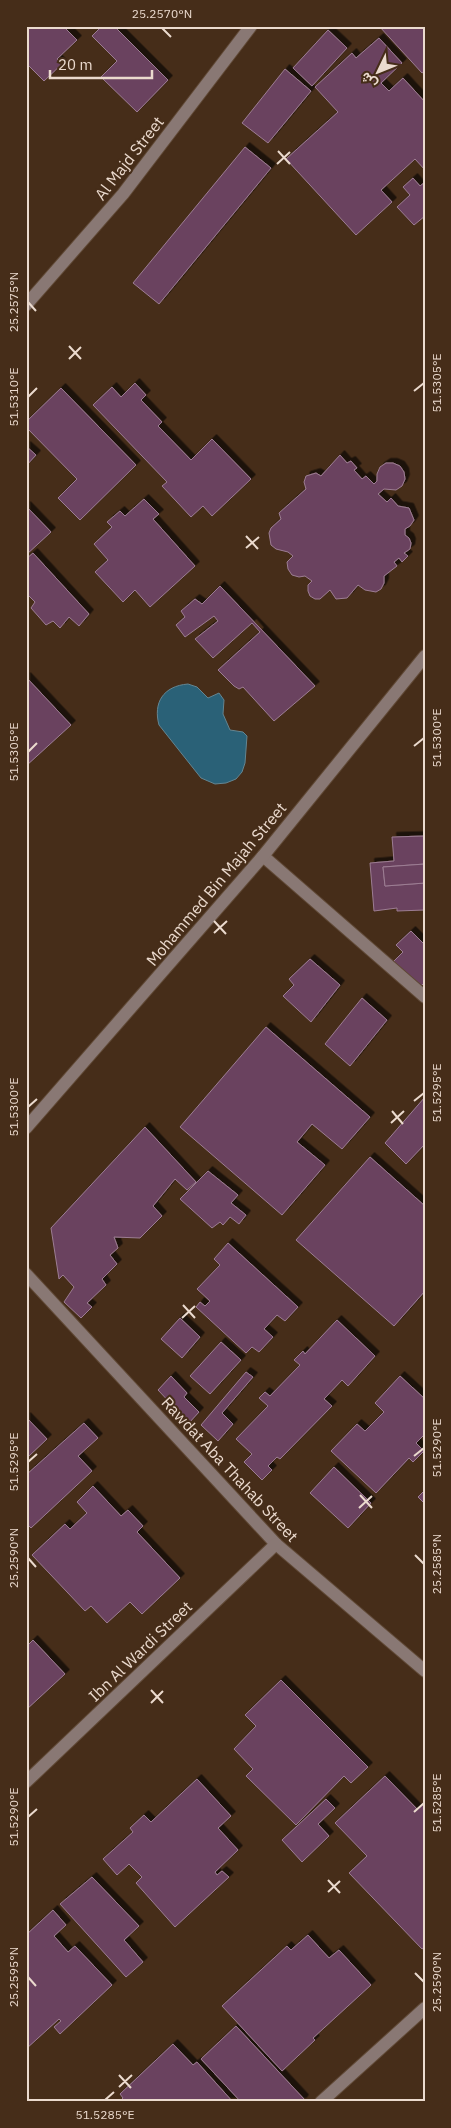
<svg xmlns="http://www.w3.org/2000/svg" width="451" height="2128" viewBox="0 0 451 2128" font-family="'IBM Plex Sans',Vazirmatn,sans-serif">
<defs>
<filter id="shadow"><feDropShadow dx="4.5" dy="-4.5" stdDeviation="0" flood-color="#0009"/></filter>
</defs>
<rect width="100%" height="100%" fill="#462d19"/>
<!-- water -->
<path fill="#2a6177" stroke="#648591" d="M188,684L197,687L208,698L219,693L224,700L223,714L230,730L243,732L247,736L245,763L242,772L236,779L226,783L215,784L201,778L159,725C153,703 163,686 188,684Z"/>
<!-- building -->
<g fill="#6b435f" stroke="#9c7d93" filter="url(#shadow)">
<polygon points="26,26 63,26 77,40 57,59 62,64 44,81 26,63"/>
<polygon points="102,26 114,26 168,80 137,112 101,77 117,61 92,36"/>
<polygon points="379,26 425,26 425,71 422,73"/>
<polygon points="328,30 347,48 312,86 293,68"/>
<polygon points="379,38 402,63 381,83 389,91 403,78 425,102 425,170 415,159 381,190 392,202 356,235 286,159 338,112 315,87 352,53 356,58"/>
<polygon points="285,69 311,91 268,143 242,123"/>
<polygon points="245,147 271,168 159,304 133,283"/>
<polygon points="413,178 420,186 425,182 425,216 414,225 397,207 410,195 403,187"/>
<polygon points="135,383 146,395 141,400 162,422 158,426 191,460 212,439 251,479 212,516 203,506 191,517 162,486 167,482 93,405 112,387 121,397"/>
<polygon points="61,388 136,465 80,520 58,498 77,479 26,427 26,422"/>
<polygon points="26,446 36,455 26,466"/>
<polygon points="340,455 347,463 351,461 357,468 354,470 362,479 366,476 374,484 377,481 377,474 380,467 386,463 393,463 400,466 404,472 405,479 402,486 396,490 384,489 378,494 387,502 391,498 398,506 409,508 414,520 410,526 405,529 405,535 409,538 411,543 410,549 404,553 408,556 402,562 399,558 394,562 397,566 384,576 384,583 381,589 376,592 365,590 358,585 347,598 336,599 330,590 320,599 315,599 310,596 308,591 308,585 312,581 305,576 299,577 292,575 288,569 287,562 293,556 288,552 276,549 271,545 269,533 271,528 281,519 279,513 306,489 304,482 306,476 316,473 321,476"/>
<polygon points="144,499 159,514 153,519 195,566 150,607 135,590 123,602 95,572 108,560 94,544 112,527 107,522 120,511 125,516"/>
<polygon points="26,506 51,532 26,555"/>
<polygon points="33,553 89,614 79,626 69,617 60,628 53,621 46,625 31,608 35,602 26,593 26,559"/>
<polygon points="220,586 315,686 274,721 243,687 239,689 234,686 218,670 260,632 252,623 213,658 195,639 218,621 214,616 185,637 176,625 185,617 181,611 195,599 202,604"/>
<polygon points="26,677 71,725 26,766"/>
<polygon points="425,836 425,864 383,867 385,886 425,883 425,910 397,911 397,908 374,911 370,863 394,861 392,837"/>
<polygon points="425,864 425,883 385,886 383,867"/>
<polygon points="411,931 425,945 425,982 419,988 393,962 403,952 396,945"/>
<polygon points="310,959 340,985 311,1022 283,996 294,985 289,979"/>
<polygon points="362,998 387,1020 350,1066 325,1044"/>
<polygon points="266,1027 370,1117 342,1149 312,1124 297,1142 325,1165 282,1215 180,1127"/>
<polygon points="425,1097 425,1144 406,1164 385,1143"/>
<polygon points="145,1127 196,1182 187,1190 175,1179 153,1206 162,1216 140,1238 114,1237 118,1248 110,1255 117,1264 102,1279 106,1285 87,1303 92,1307 81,1318 64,1302 74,1287 63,1275 59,1279 51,1228"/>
<polygon points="370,1157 425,1206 425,1291 394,1326 296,1240"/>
<polygon points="208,1171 238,1195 231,1203 246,1215 239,1224 230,1217 223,1225 220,1222 212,1228 180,1199"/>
<polygon points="228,1243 298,1307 285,1321 277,1315 264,1329 273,1337 259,1352 252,1347 246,1353 196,1307 200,1302 205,1306 210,1301 197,1289 220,1265 214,1259"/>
<polygon points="180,1318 200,1337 182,1358 161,1339"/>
<polygon points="337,1320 375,1356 348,1386 342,1380 324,1399 332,1406 280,1459 277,1457 268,1466 272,1470 262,1480 244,1462 252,1454 236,1439 268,1406 259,1398 265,1392 270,1396 300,1365 294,1360 303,1351 305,1354"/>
<polygon points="221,1342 241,1360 210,1394 190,1376"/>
<polygon points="246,1372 253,1377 222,1413 233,1424 218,1441 201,1425"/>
<polygon points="171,1376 187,1393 184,1397 199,1412 189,1423 158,1390"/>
<polygon points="400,1376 425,1399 425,1434 416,1443 424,1451 413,1462 409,1458 376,1493 331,1451 357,1424 365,1431 384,1412 375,1403"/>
<polygon points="26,1417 47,1439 29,1456 26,1453"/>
<polygon points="84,1423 98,1438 78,1456 92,1471 31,1528 26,1523 26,1475"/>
<polygon points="334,1467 371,1503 348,1528 310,1493"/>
<polygon points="93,1486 121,1516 128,1510 143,1526 137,1532 180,1578 142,1614 130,1602 107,1623 91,1606 85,1611 32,1555 65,1524 70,1529 87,1513 77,1502"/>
<polygon points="425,1490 425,1504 418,1497"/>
<polygon points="33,1640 65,1674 26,1710 26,1647"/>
<polygon points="281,1680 368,1767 351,1783 344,1776 296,1825 246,1776 253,1769 234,1749 256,1726 245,1715"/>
<polygon points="385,1776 417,1809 423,1804 425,1805 425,1947 422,1949 349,1873 367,1856 335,1823"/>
<polygon points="197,1779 231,1816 218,1828 238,1850 215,1872 217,1875 222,1871 229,1877 175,1927 136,1883 142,1877 129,1864 117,1875 103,1859 133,1832 130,1828 144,1815 151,1822"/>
<polygon points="326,1799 335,1808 318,1824 329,1836 302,1862 282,1840"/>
<polygon points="92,1877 139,1926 124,1940 143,1962 126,1977 60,1904"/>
<polygon points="53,1910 66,1925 54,1936 68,1952 75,1946 112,1985 60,2034 54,2027 61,2021 59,2019 26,2049 26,1935"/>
<polygon points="308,1935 329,1958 339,1950 371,1985 313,2038 315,2040 282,2071 222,2006 287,1946 291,1950"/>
<polygon points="236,2026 304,2099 302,2102 241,2102 201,2059"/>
<polygon points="173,2044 193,2065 197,2062 233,2102 119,2102 123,2098 120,2094"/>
</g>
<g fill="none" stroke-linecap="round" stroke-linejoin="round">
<!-- minor casing -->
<g stroke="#604936" stroke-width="14">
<g id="minor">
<polyline points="26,305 123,194 251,26"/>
<polyline points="263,856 425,997"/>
<polyline points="26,1128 263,856 425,656"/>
<polyline points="26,1274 276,1544 425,1671"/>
<polyline points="26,1782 276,1544"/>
<polyline points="321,2102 425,2008"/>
</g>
</g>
<!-- minor -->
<use href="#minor" stroke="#897874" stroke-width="12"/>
</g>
<!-- ticks -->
<path fill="none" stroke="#ebdace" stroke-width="2" d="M162,28L171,37M278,151L290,164M277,164L290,152M28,302L36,311M69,346L81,359M69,359L81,347M414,391L424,383M28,397L37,388M246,536L258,549M246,548L259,537M414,746L424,738M28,752L37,743M214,921L226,934M214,933L227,921M414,1101L424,1093M28,1107L37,1099M392,1111L403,1124M391,1123L404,1111M183,1305L195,1318M182,1318L195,1306M414,1456L424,1448M28,1462L37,1454M360,1495L372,1508M359,1508L372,1496M415,1555L424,1564M28,1558L36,1567M151,1690L163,1703M151,1703L163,1691M414,1812L424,1803M28,1817L37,1809M328,1880L340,1893M328,1892L340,1881M415,1973L424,1982M28,1977L36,1986M119,2075L131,2088M119,2087L132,2075M105,2100L114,2092"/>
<g text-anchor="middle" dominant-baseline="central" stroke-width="4" stroke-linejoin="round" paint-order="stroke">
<!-- street labels -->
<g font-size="16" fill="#ebdace" stroke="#462d19">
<text transform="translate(129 158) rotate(-52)">Al Majd Street</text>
<text transform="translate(216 884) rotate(-50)">Mohammed Bin Majah Street</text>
<text transform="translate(230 1469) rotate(47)">Rawdat Aba Thahab Street</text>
<text transform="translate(140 1651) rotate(-44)">Ibn Al Wardi Street</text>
</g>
</g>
<!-- border -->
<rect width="451" height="2128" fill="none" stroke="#462d19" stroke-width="55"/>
<!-- north arrow -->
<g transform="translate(378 72) rotate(227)" stroke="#462d19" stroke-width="4" paint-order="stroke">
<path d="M0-4L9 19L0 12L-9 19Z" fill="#ebdace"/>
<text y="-8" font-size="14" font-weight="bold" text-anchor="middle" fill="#ebdace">ش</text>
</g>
<!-- scale -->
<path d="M50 70v8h102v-8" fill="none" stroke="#ebdace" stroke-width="2.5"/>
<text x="58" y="70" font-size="15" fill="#ebdace" stroke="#462d19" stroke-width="4" paint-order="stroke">20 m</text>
<rect x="28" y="28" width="396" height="2072" fill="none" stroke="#ebdace" stroke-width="2"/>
<g font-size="12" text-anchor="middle" fill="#ebdace">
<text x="162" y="18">25.2570°N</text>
<text transform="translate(14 302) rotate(-90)" y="4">25.2575°N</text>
<text transform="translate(437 383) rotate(-90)" y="4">51.5305°E</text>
<text transform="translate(14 397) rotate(-90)" y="4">51.5310°E</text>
<text transform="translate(437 738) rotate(-90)" y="4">51.5300°E</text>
<text transform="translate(14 752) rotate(-90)" y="4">51.5305°E</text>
<text transform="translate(437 1093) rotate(-90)" y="4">51.5295°E</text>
<text transform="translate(14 1107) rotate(-90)" y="4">51.5300°E</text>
<text transform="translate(437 1448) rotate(-90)" y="4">51.5290°E</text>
<text transform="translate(14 1462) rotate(-90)" y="4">51.5295°E</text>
<text transform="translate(14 1558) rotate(-90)" y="4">25.2590°N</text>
<text transform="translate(437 1564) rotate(-90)" y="4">25.2585°N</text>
<text transform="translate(437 1803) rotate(-90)" y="4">51.5285°E</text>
<text transform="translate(14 1817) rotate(-90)" y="4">51.5290°E</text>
<text transform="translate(14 1977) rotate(-90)" y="4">25.2595°N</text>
<text transform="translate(437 1982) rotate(-90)" y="4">25.2590°N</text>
<text x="105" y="2119">51.5285°E</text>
</g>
</svg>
